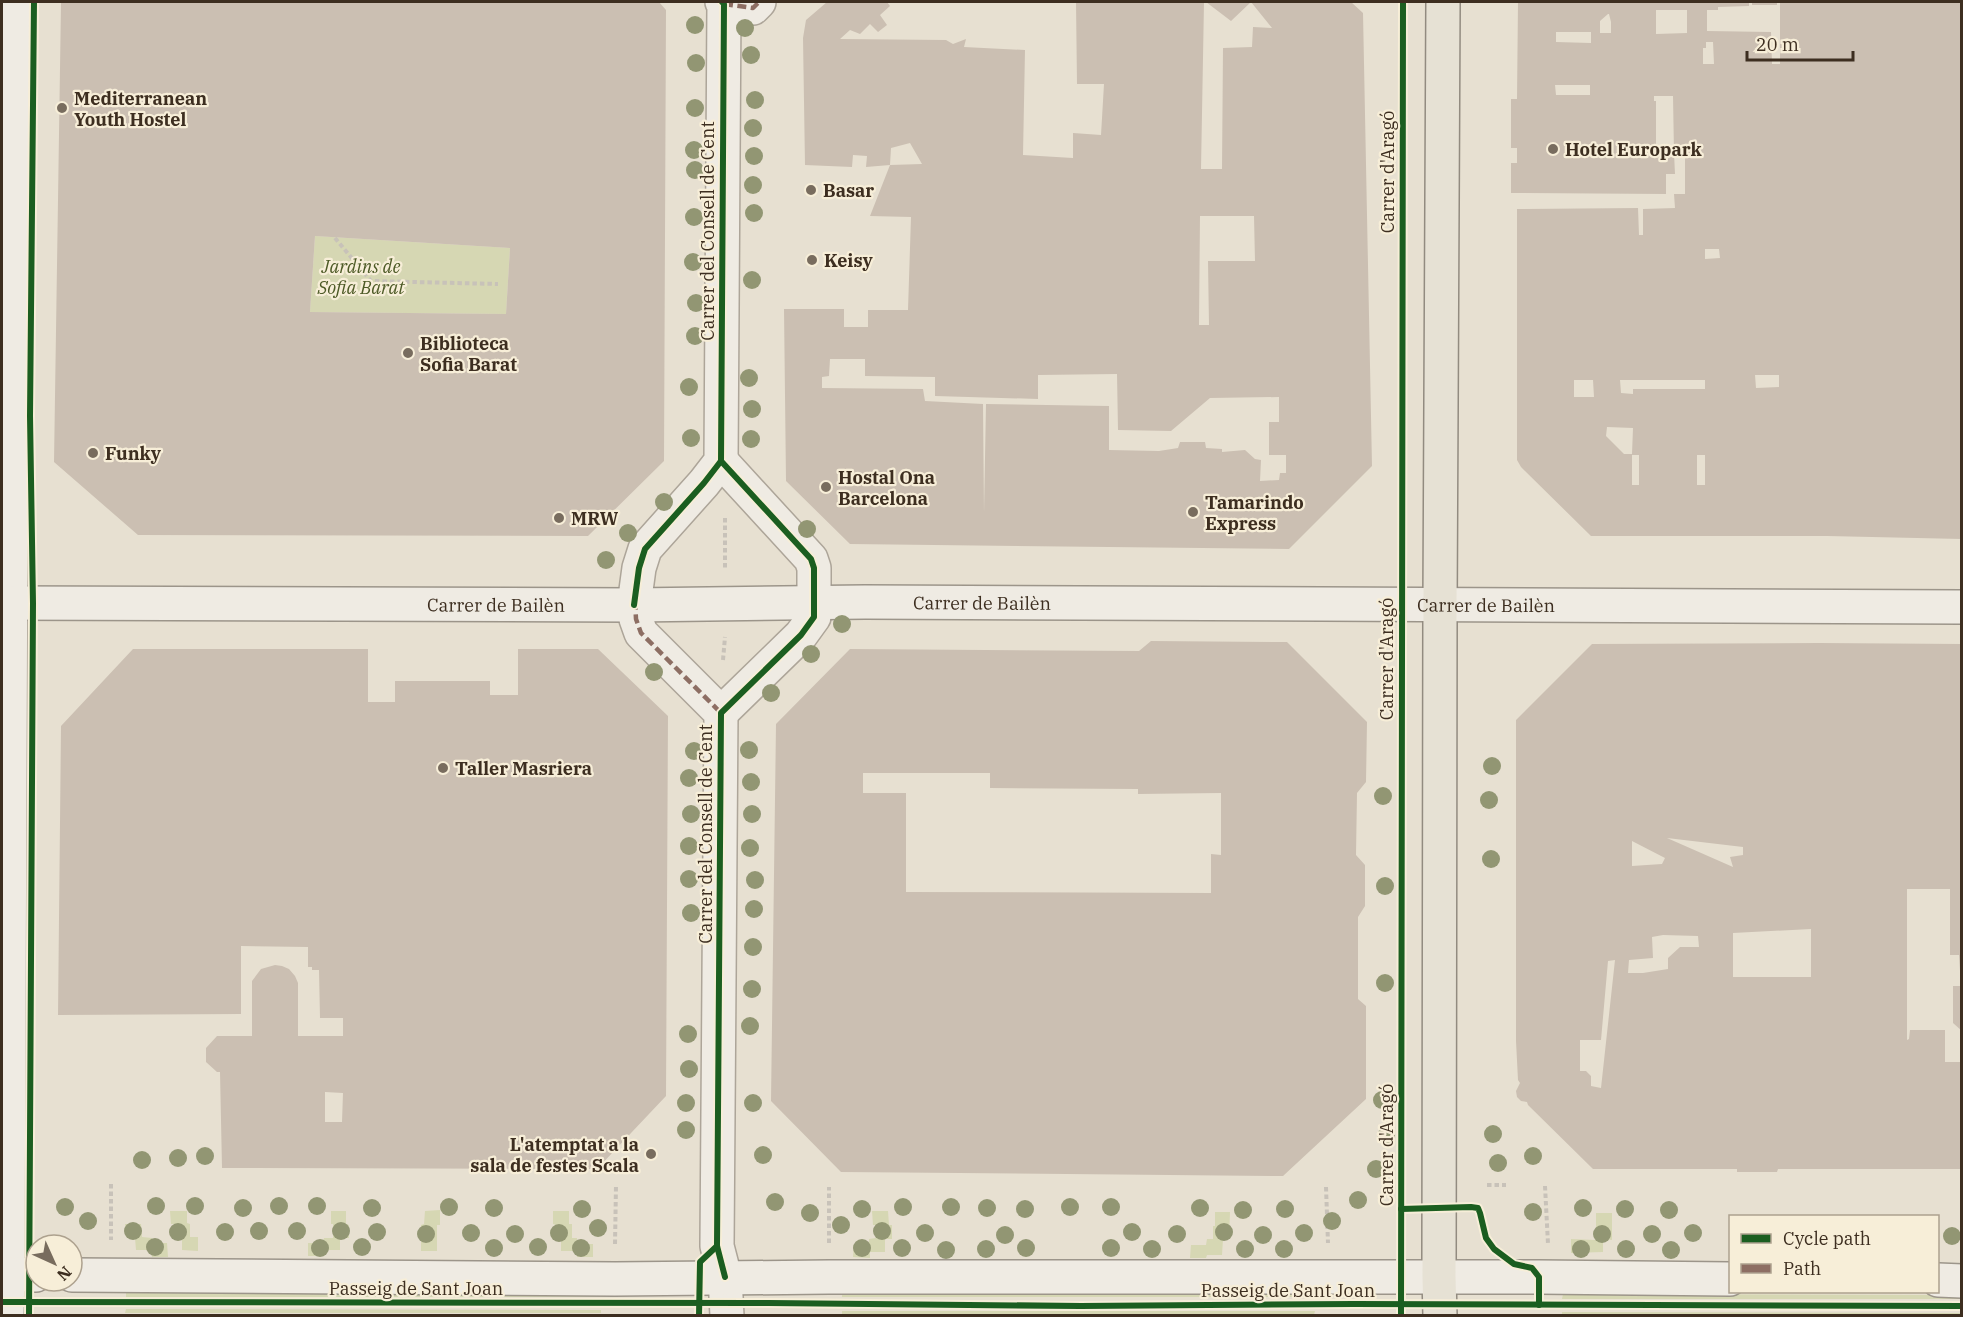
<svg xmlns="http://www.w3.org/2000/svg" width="1963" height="1317" viewBox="0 0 1963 1317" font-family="'IBM Plex Serif',serif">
<rect width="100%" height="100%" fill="#e7e0d1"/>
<!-- green -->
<g fill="#d6d7b3">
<polygon points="315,236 510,248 506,314 310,312"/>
<polygon points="440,1210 440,1225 437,1225 437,1251 421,1251 421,1225 424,1224 425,1211"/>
<polygon points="170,1211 187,1211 187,1223 190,1224 190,1237 198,1237 198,1251 182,1250 182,1237 173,1237 174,1224 171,1224"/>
<polygon points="331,1211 346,1211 346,1224 349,1225 349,1238 340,1238 340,1250 325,1250 324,1256 308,1256 308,1243 323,1243 324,1238 333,1238 333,1224 331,1224"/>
<polygon points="553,1211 569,1211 569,1224 572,1224 572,1238 577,1238 577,1244 593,1244 593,1257 577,1257 577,1251 561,1251 561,1239 556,1238 556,1225 553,1224"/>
<polygon points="872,1211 888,1211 889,1225 892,1225 892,1239 885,1239 885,1252 870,1252 870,1258 853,1257 854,1244 869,1244 869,1239 876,1238 876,1225 873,1225"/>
<polygon points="1215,1212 1230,1212 1229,1239 1223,1239 1222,1255 1207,1255 1206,1258 1190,1258 1191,1245 1206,1245 1207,1239 1213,1239 1213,1226 1215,1226"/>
<polygon points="1596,1213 1612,1213 1612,1240 1603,1239 1603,1252 1571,1253 1571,1239 1596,1240"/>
<polygon points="125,1224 141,1224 142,1237 152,1238 152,1243 167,1243 168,1257 152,1257 151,1250 136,1250 135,1238 126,1237"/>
<polygon points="126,1292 601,1293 600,1297 126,1297"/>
<polygon points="1315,1293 1315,1297 842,1297 842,1294"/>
<polygon points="1563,1294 1962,1295 1961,1299 1562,1299"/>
<polygon points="126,1309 601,1310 601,1313 125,1313"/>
<polygon points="842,1311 1315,1311 1314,1315 842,1314"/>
<polygon points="1562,1312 1961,1313 1962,1315 1562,1315"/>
</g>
<!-- building -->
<g fill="#cbbfb2" fill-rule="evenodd">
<path d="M62,2H659L666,10L664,461L588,536L138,535L54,462L61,3ZM315,236L510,248L506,314L310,312Z"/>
<path d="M827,2H887L890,6L880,15L887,25L878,32L870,24L860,34L850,30L840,39L946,40L953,44L966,39L964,47L1025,50L1023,155L1073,158V133L1101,135L1104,84H1077L1076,2H1204L1201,169H1222L1223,48L1252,47L1253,27L1272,28L1251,2L1231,21L1206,2H1351L1363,13L1372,466L1289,549L850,544L786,481L784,309H844V327H868V310H908L911,217L870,216L890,165L922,164L910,143L891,148L890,165L866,167L867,156L853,155L852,167L805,165L803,38L806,20ZM1200,216H1254L1255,261H1208L1209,325H1199ZM830,359H865V376L935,377V396L1038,399V375L1117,374L1118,430L1171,431L1210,398L1279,397V422H1269V455H1286V473H1280L1279,480L1260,481L1261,460L1255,459L1245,450L1222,452V449L1206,448L1205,442H1180L1178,448L1159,451L1109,450V406L986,404L984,513L983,404L925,401L923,389L822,388V377L829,376Z"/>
<path d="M1518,2H1749V6L1718,7V10H1707V31L1771,32L1772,64H1780V2H1960L1962,539L1827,536H1591L1521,467L1517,460V209L1638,208L1639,235H1643V209L1675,208L1674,194H1685V154L1674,153L1673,96H1654V101H1656V149L1653,148L1654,153H1674L1675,174H1666V194L1511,193V163H1517V148H1511V99H1517ZM1656,10H1687V33L1656,34ZM1608,14H1609L1611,22V33H1600V21ZM1556,32H1591V43L1556,42ZM1706,42H1713L1714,64H1703V48H1706ZM1555,85H1590V95H1556ZM1705,249H1719L1720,258L1705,259ZM1755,375H1779V387L1756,388ZM1574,380H1593L1594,397H1574ZM1620,380H1705V389H1633V394L1621,393ZM1607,427L1633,428L1632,454H1624L1606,436ZM1632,455H1639V485H1632ZM1697,455H1705V485H1697Z"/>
<rect x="1752" y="2" width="25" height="3"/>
<path d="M1151,641L1287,642L1367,722L1366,782L1357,793L1356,855L1365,865V906L1358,917V999L1366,1006V1099L1283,1176L841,1172L771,1101L776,724L850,649L1139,651ZM863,773H990V788L1138,789V794L1221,793V855L1211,854V893L906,892V793H863Z"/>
<path d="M1819,643L1962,644V971H1960L1959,955H1950V889H1907V1040L1909,1039L1910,1030H1945V1062H1962V1169H1778L1777,1172H1737V1169H1593L1528,1105L1527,1102L1521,1101L1517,1097L1516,1091L1520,1083L1518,1080L1516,1041V720L1592,644ZM1667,838L1743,847V855L1730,857L1733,867ZM1632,841L1665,858L1662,864L1632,866ZM1811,929V977H1733V933ZM1663,935L1698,936L1699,947H1680L1668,958V969L1643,973H1628L1629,960L1653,958L1652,937ZM1615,960L1601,1088L1591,1086V1076L1586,1071H1580V1040H1601L1608,961Z"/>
<path d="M133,649H368V702H395V681H490V695H518V649H598L668,716L666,1096L597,1169L222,1168L220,1072H217L206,1062V1048L217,1036H252V981L261,969L275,965L282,966L289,969L295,976L298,983V1036H343V1018H320L319,970H312V967H308V947L241,946V1014L58,1015L61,726ZM325,1092L343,1093L342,1122H325Z"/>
<polygon points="1953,986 1962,986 1962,1031 1953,1023"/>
</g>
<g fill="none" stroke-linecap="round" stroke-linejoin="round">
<!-- street casing -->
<g stroke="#ada599" stroke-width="36">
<g id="street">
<polyline points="722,2 724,4 721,461 704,483 645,549 639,568 634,605 636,619 641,633 721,713 717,1246 725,1277 727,1316"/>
<polyline points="724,4 753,8 759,2"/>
<polyline points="721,461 811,559 814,568 814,617 801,635 721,713"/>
<path d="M8,1274C11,850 13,426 13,2"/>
</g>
</g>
<!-- secondary casing -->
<g stroke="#9c958a" stroke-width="36">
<g id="secondary">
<path id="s1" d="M2,603L634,605L865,602L1962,607"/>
<polyline points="2,1274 36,1275"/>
<polyline points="72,1275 615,1279 829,1277 1539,1277 1730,1279"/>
<polyline points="1938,1280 1962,1281"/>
<polyline points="7,1316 8,1274"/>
</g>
</g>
<!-- primary casing -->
<g stroke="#928b80" stroke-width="36">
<polyline id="primary" points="1440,1316 1439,1277 1440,605 1443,2"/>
</g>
<!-- path -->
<g stroke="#c8c2b9" stroke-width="4" stroke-dasharray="4.5 3" stroke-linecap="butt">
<polyline points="335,238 371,281 498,284"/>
<polyline points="725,518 725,569"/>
<polyline points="723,660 725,637"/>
<polyline points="111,1184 111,1240"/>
<polyline points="1487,1185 1506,1185"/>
<polyline points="1545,1186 1548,1244"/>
<polyline points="1326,1187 1328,1243"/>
<polyline points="829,1243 829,1187"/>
<polyline points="615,1244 616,1185"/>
</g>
<!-- street -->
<use href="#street" stroke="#efebe3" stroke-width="33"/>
<!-- secondary -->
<use href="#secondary" stroke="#efebe3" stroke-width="33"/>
<!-- primary -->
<use href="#primary" stroke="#e6e1d4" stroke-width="33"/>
<!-- quiet -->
<g stroke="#8d6e63" stroke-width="4.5" stroke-dasharray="9 4.5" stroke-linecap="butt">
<polyline points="724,4 753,8 759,2"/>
<polyline points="635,601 636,619 641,633 721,713 721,717"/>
</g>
<!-- cycleway casing -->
<g stroke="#f7eed8" stroke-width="10">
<g id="cycleway">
<polyline points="721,461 811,559 814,568 814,617 801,635 721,713 717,1246 725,1277"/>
<polyline points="634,605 639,568 645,549 704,483 721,461 724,4 722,2"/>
<polyline points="1401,1209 1471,1207 1478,1208 1480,1213 1486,1238 1494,1249 1514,1264 1532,1268 1539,1277 1539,1305"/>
<polyline points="2,1302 769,1303 1081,1306 1354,1304 1962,1306"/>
<polyline points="29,1316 33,603 30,416 34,2"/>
<polyline points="699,1316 700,1262 717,1246"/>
<polyline points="1401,1316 1403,2"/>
</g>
</g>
<!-- cycleway -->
<use href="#cycleway" stroke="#1b5e20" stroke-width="6"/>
</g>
<!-- trees -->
<g fill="#929673">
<circle cx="695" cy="25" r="9"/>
<circle cx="745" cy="28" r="9"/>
<circle cx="751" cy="55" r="9"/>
<circle cx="696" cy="63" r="9"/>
<circle cx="755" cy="100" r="9"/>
<circle cx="695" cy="108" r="9"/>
<circle cx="753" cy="128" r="9"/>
<circle cx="694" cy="150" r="9"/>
<circle cx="754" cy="156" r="9"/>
<circle cx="695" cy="170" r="9"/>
<circle cx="753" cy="185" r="9"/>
<circle cx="754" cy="213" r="9"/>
<circle cx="694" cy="217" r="9"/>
<circle cx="693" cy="262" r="9"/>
<circle cx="752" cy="280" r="9"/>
<circle cx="696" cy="303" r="9"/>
<circle cx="695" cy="336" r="9"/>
<circle cx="749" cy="378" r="9"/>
<circle cx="689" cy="387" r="9"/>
<circle cx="752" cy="409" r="9"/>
<circle cx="691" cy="438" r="9"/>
<circle cx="751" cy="439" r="9"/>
<circle cx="664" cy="502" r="9"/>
<circle cx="807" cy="529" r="9"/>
<circle cx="628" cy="533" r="9"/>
<circle cx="606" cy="560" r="9"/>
<circle cx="842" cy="624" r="9"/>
<circle cx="811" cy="654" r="9"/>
<circle cx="654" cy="672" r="9"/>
<circle cx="771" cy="693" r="9"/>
<circle cx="749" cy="750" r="9"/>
<circle cx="694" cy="751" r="9"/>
<circle cx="1492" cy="766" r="9"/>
<circle cx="689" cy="778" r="9"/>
<circle cx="751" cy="782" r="9"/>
<circle cx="1383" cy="796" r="9"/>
<circle cx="1489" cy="800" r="9"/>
<circle cx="691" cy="814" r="9"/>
<circle cx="752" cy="814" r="9"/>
<circle cx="689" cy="846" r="9"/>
<circle cx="750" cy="848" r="9"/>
<circle cx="1491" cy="859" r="9"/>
<circle cx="689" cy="879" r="9"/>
<circle cx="755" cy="880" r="9"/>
<circle cx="1385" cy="886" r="9"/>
<circle cx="754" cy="909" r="9"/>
<circle cx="691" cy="913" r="9"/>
<circle cx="753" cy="947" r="9"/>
<circle cx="1385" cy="983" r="9"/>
<circle cx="752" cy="989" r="9"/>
<circle cx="750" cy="1026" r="9"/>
<circle cx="688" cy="1034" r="9"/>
<circle cx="689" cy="1069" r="9"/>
<circle cx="1382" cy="1100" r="9"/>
<circle cx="686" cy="1103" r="9"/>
<circle cx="753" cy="1103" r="9"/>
<circle cx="686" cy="1130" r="9"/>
<circle cx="1493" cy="1134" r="9"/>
<circle cx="1386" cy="1136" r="9"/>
<circle cx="763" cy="1155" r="9"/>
<circle cx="205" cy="1156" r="9"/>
<circle cx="1533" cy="1156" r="9"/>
<circle cx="178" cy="1158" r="9"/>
<circle cx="142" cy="1160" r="9"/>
<circle cx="1498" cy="1163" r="9"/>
<circle cx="1376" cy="1169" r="9"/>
<circle cx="1358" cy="1200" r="9"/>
<circle cx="775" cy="1202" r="9"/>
<circle cx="156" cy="1206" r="9"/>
<circle cx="195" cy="1206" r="9"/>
<circle cx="279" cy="1206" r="9"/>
<circle cx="317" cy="1206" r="9"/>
<circle cx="65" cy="1207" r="9"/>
<circle cx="449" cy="1207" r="9"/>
<circle cx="903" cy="1207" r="9"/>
<circle cx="951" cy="1207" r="9"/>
<circle cx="1070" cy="1207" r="9"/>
<circle cx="1111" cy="1207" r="9"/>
<circle cx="243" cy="1208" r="9"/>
<circle cx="372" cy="1208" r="9"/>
<circle cx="494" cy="1208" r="9"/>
<circle cx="987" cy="1208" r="9"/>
<circle cx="1200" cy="1208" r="9"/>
<circle cx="1583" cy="1208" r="9"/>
<circle cx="582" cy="1209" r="9"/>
<circle cx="862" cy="1209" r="9"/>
<circle cx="1025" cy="1209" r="9"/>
<circle cx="1285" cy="1209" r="9"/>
<circle cx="1625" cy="1209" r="9"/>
<circle cx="1243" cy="1210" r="9"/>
<circle cx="1669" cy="1210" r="9"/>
<circle cx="1533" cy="1212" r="9"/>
<circle cx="810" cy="1213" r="9"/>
<circle cx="88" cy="1221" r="9"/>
<circle cx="1332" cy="1221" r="9"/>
<circle cx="841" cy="1225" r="9"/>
<circle cx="598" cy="1228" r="9"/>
<circle cx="133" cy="1231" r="9"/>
<circle cx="259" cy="1231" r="9"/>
<circle cx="297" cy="1231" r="9"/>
<circle cx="341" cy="1231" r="9"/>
<circle cx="882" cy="1231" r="9"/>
<circle cx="178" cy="1232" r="9"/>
<circle cx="225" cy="1232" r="9"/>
<circle cx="377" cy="1232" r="9"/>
<circle cx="1132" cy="1232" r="9"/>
<circle cx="1224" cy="1232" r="9"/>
<circle cx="471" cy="1233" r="9"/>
<circle cx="559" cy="1233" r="9"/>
<circle cx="925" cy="1233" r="9"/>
<circle cx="1304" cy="1233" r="9"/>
<circle cx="1693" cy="1233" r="9"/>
<circle cx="426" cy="1234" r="9"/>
<circle cx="515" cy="1234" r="9"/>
<circle cx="1177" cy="1234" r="9"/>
<circle cx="1602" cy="1234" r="9"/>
<circle cx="1652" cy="1234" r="9"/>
<circle cx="1005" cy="1235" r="9"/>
<circle cx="1263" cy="1235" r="9"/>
<circle cx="1952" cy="1236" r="9"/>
<circle cx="155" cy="1247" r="9"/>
<circle cx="362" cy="1247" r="9"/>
<circle cx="538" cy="1247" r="9"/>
<circle cx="320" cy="1248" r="9"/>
<circle cx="494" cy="1248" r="9"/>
<circle cx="581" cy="1248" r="9"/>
<circle cx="862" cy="1248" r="9"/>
<circle cx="902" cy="1248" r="9"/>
<circle cx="1026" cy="1248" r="9"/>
<circle cx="1111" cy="1248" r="9"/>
<circle cx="986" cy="1249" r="9"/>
<circle cx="1152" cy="1249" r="9"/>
<circle cx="1245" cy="1249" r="9"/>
<circle cx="1284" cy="1249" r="9"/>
<circle cx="1581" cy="1249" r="9"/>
<circle cx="1626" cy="1249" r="9"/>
<circle cx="946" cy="1250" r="9"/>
<circle cx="1671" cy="1250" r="9"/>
</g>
<!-- markers -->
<g fill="#786c5e" stroke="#f7eed8" stroke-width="2">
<circle cx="62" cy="108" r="6"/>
<circle cx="1553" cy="149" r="6"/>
<circle cx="811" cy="190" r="6"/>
<circle cx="812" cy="260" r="6"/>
<circle cx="408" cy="353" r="6"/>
<circle cx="93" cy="453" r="6"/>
<circle cx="826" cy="487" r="6"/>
<circle cx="1193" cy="512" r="6"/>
<circle cx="559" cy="518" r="6"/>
<circle cx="443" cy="768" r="6"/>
<circle cx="651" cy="1154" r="6"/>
</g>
<g text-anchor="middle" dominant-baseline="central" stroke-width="4.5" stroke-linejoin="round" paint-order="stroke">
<!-- poi labels -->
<g font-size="18" font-weight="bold" fill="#3d2e20" stroke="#f7eed8" text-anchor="start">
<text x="74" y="98">Mediterranean<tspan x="74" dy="21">Youth Hostel</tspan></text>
<text x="1565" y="149">Hotel Europark</text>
<text x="823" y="190">Basar</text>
<text x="824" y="260">Keisy</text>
<text x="420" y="343">Biblioteca<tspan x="420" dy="21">Sofia Barat</tspan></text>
<text x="105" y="453">Funky</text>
<text x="838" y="477">Hostal Ona<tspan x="838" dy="21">Barcelona</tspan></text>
<text x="1205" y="502">Tamarindo<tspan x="1205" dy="21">Express</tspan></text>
<text x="571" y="518">MRW</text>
<text x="455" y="768">Taller Masriera</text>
<text x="639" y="1144" text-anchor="end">L'atemptat a la<tspan x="639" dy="21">sala de festes Scala</tspan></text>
</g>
<!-- street labels -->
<g font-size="18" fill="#3d2e20" stroke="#f7eed8">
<text transform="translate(1387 172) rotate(-90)">Carrer d'Aragó</text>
<text transform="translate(707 231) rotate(-90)">Carrer del Consell de Cent</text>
<text stroke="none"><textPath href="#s1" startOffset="494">Carrer de Bailèn</textPath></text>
<text stroke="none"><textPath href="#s1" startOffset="980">Carrer de Bailèn</textPath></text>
<text stroke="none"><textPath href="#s1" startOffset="1484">Carrer de Bailèn</textPath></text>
<text transform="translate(1386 659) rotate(-90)">Carrer d'Aragó</text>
<text transform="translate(705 834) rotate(-90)">Carrer del Consell de Cent</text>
<text transform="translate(1386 1145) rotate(-90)">Carrer d'Aragó</text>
<text x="416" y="1288">Passeig de Sant Joan</text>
<text x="1288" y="1290">Passeig de Sant Joan</text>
</g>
<!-- park labels -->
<g font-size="18" font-style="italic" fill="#4d5a26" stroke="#f7eed8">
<text x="361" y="266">Jardins de<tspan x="361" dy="21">Sofia Barat</tspan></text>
</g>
</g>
<!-- border -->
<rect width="1963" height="1317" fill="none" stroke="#3d2e20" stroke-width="6"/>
<!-- legend -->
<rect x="1729" y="1215" width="210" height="78" fill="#f7eed8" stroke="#ada18e" stroke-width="1.5"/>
<rect x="1741" y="1234" width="30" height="9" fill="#1b5e20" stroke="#ada18e" stroke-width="1.5"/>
<text x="1783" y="1245" font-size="18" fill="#3d2e20">Cycle path</text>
<rect x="1741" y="1264" width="30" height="9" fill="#8d6e63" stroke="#ada18e" stroke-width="1.5"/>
<text x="1783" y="1275" font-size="18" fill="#3d2e20">Path</text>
<!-- north arrow -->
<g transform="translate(54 1263) rotate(135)"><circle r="28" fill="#f7eed8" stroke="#ada18e" stroke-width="1.5"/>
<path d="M0-4.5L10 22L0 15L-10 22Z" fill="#786c5e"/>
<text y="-9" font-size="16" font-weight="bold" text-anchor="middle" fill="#3d2e20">N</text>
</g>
<!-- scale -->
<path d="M1747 51v9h106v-9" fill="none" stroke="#3d2e20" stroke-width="3"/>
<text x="1756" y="51" font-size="18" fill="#3d2e20" stroke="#f7eed8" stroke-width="4.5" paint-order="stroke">20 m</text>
</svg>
